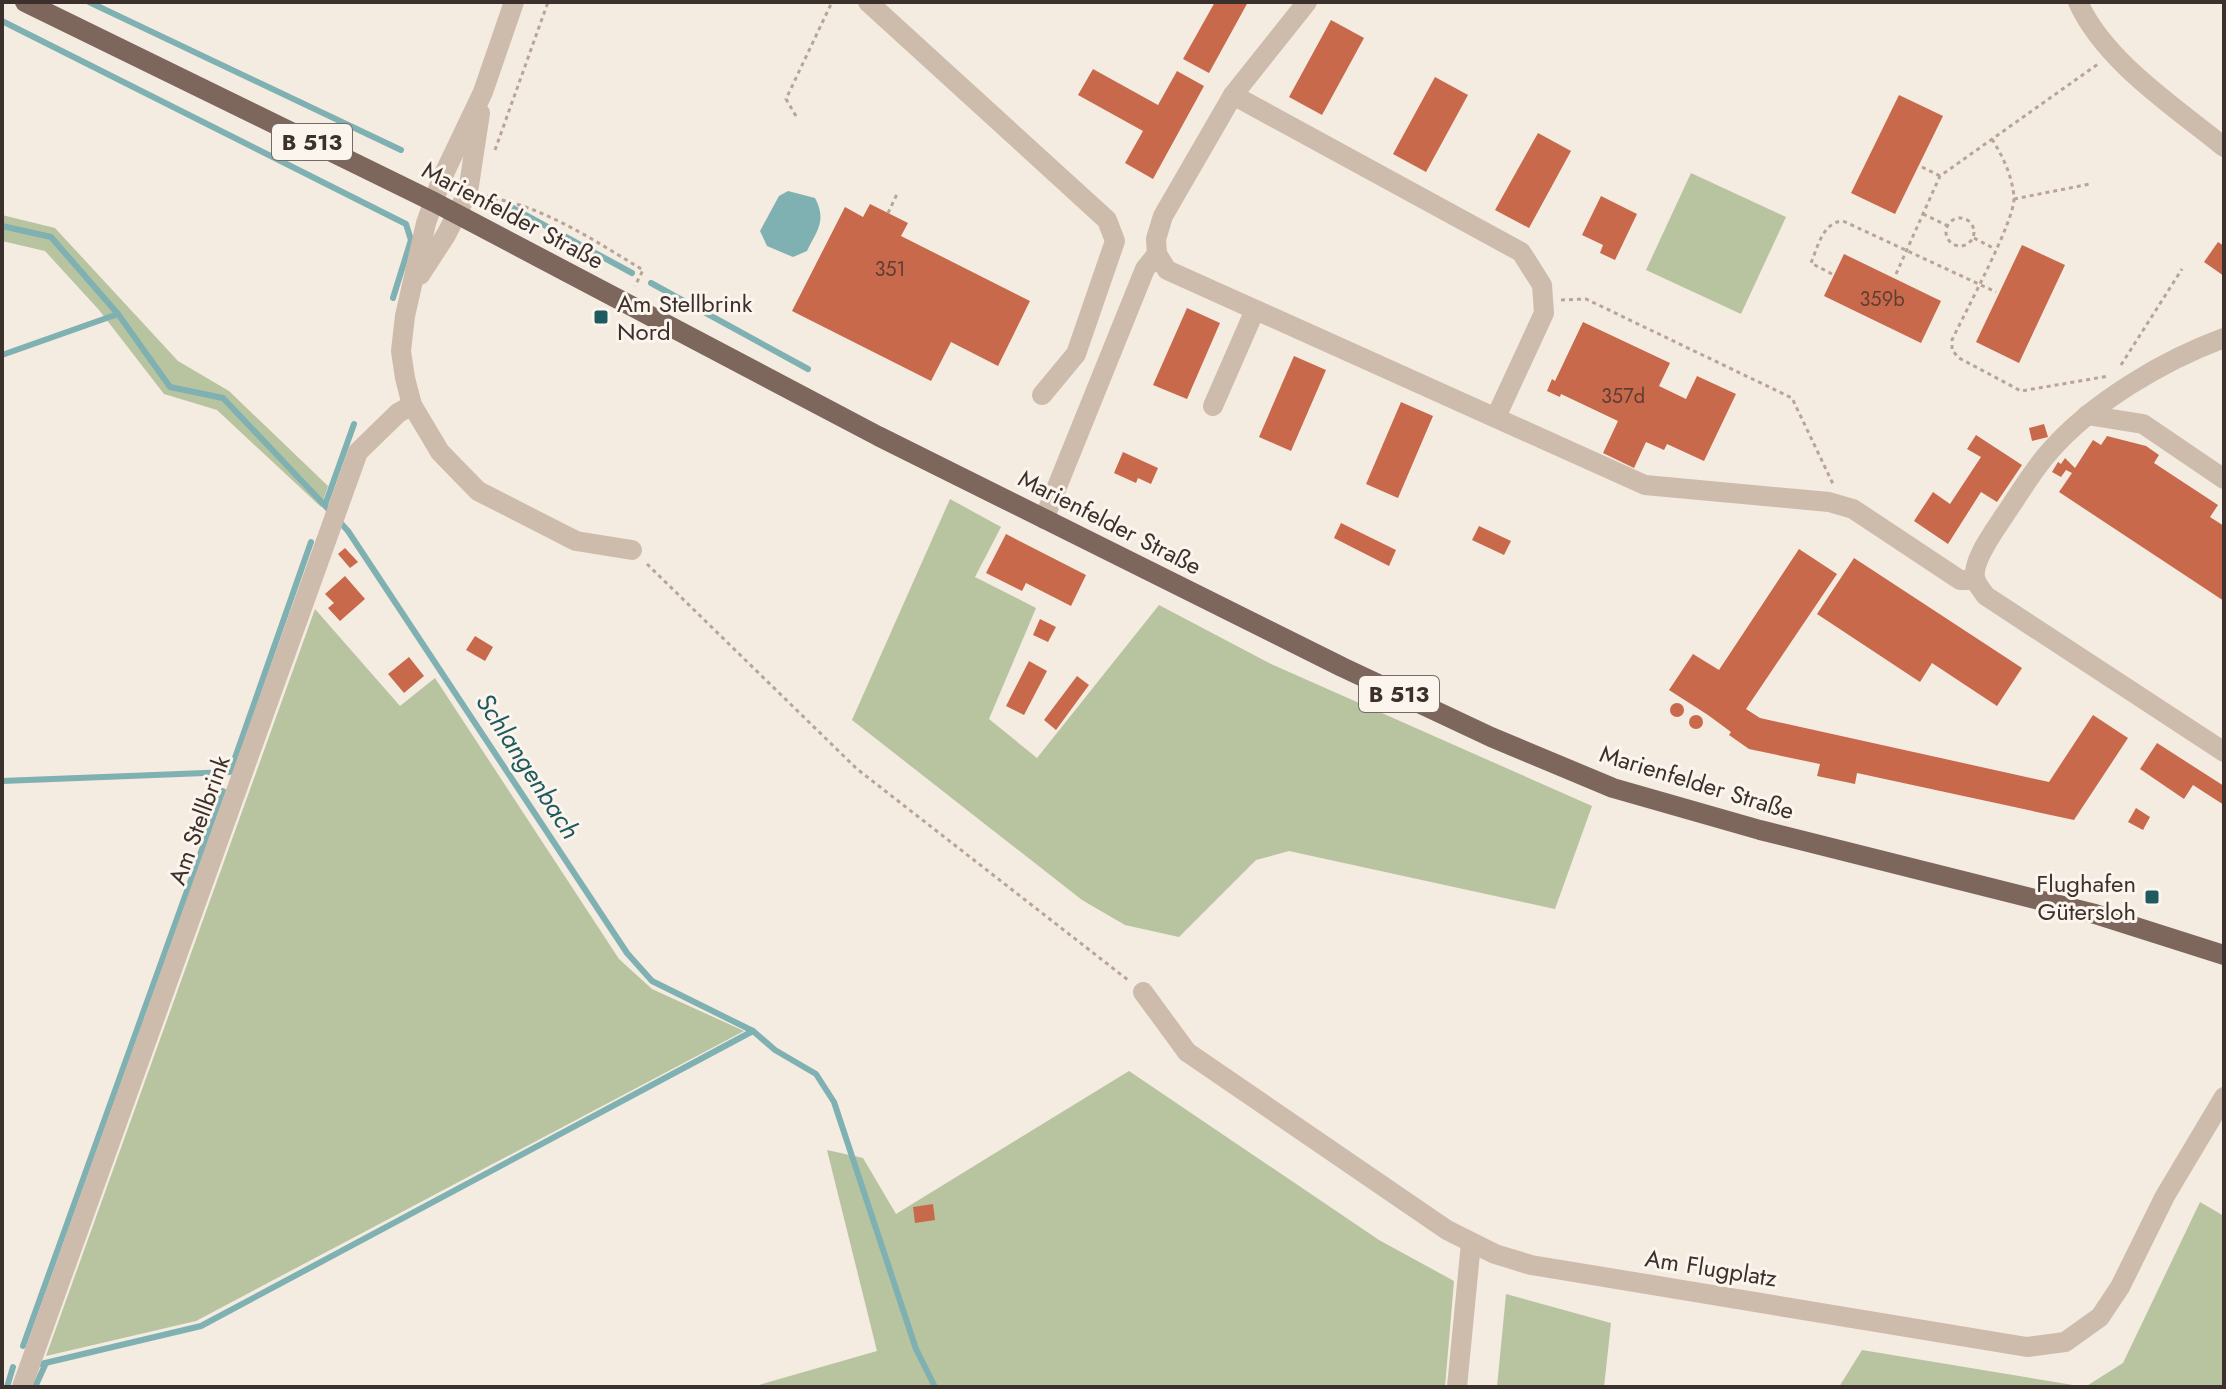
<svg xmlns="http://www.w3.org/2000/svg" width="2226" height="1389" viewBox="0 0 2226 1389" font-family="Jost,sans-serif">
<rect width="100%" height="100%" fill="#f4ebe1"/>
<!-- green -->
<g fill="#b8c4a0">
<polygon points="1691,173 1786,217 1741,314 1646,270"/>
<polygon points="2,215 55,228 178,361 229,391 328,486 321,507 217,410 164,394 99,310 45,251 2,241"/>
<polygon points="950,499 1001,527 975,577 1036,608 989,719 1037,758 1159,605 1271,664 1592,806 1555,909 1289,851 1256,860 1179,937 1125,925 1082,900 852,720"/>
<polygon points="315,609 400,706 435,678 619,959 652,989 744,1031 196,1321 46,1356"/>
<polygon points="1129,1071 1379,1240 1454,1281 1445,1387 752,1387 877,1351 827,1150 863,1158 896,1214"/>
<polygon points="2200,1202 2224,1216 2224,1387 1839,1387 1862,1350 2085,1387 2123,1363"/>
<polygon points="1506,1294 1611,1323 1604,1387 1497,1387"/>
</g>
<!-- water -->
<path fill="#7fb0b2" d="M788,191L815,198C827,221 817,230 807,251L793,257L767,246L760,231L779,196Z"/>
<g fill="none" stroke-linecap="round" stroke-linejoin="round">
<!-- stream -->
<g stroke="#7fb0b2" stroke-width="6">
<polyline points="89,2 401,150"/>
<polyline points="2,21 406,224 411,240 393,298"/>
<polyline points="509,206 632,273"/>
<polyline points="2,226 51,237 118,314 170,387 223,398 331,512"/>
<polyline points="651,283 808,369"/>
<polyline points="2,355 118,314"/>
<polyline points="325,505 354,424"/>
<polyline points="338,520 348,531 627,953 652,981 753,1031 775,1050 816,1074 834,1102 916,1349 935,1387"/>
<polyline points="2,781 230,772 311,542"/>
<polyline points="23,1346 223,791"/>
<polyline points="41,1364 201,1326 753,1031"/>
<polyline points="7,1387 13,1367"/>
<polyline points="35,1387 46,1363"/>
</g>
</g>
<!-- building -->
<g fill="#c8694b">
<polygon points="1215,2 1248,2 1209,73 1183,59"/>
<polygon points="1331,20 1364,38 1322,115 1289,97"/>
<polygon points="1093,69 1158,105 1177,71 1204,86 1153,179 1125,163 1143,131 1078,95"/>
<polygon points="1435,77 1468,95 1426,172 1393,154"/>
<polygon points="1899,95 1943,116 1895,214 1851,193"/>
<polygon points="1538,133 1571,151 1529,228 1495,210"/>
<polygon points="1601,196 1637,214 1615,260 1600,253 1603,245 1582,235"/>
<polygon points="870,204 908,223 901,236 1030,301 998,366 951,342 931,381 792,311 845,207 863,217"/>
<polygon points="2218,242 2224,246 2224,276 2204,262"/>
<polygon points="2022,245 2065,265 2019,363 1976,342"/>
<polygon points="1844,254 1941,301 1921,343 1824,296"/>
<polygon points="1187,308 1220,323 1187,399 1153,385"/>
<polygon points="1583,322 1670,363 1659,386 1686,399 1697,376 1736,394 1704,461 1667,444 1664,450 1646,442 1634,468 1603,453 1618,421 1561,394 1560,397 1547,391 1552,379 1555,381"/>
<polygon points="1294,356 1326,370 1291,451 1259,437"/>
<polygon points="1401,402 1433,416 1398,498 1366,484"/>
<polygon points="2044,424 2048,437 2032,441 2029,428"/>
<polygon points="1976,435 2022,465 1997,502 1981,492 1948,544 1914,521 1933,492 1950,504 1981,457 1967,449"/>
<polygon points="2107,436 2146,446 2159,455 2154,463 2218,505 2210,517 2224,526 2224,601 2059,492 2072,473 2066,470 2061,477 2052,472 2058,462 2061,464 2065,458 2075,468 2093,440 2101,445"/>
<polygon points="1123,452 1158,468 1151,484 1138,478 1136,483 1114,473"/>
<polygon points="1341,523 1396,550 1389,566 1334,538"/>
<polygon points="1479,526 1511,541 1504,555 1472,540"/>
<polygon points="1006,534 1086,575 1071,606 1026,583 1022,591 986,573"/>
<polygon points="345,548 358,562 350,568 338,554"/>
<polygon points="1799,549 1837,574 1746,709 1760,718 2049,782 2093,715 2128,738 2074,820 1857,773 1855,784 1817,776 1820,764 1749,749 1729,735 1731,732 1708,715 1669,690 1693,654 1719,670"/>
<polygon points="1854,558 2022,668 1997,706 1932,663 1920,682 1817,614"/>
<polygon points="345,576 365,599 340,621 328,608 334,603 325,594"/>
<polygon points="1040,619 1056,627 1048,642 1033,635"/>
<polygon points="475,636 493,647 485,661 466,650"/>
<polygon points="409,657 424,676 404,693 388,674"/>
<polygon points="1029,661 1047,671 1024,715 1006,706"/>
<polygon points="1077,676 1089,685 1056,730 1044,720"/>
<circle cx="1677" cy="710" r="7"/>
<circle cx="1696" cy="722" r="7"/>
<polygon points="2157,743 2224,786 2224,805 2193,785 2184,799 2140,769"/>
<polygon points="2136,808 2150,817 2143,830 2128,822"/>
<polygon points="933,1204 935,1220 915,1223 913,1207"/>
</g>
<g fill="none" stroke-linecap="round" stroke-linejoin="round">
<!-- path -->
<g stroke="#b9a596" stroke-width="3" stroke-dasharray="4 4" stroke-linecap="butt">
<polyline points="796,116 786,99 832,2"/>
<path d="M1992,139C2003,157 2012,175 2014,197C2016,219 1964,314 1952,340V350L1959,358L2021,391L2109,376"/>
<polyline points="495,150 548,2"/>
<polyline points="1922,167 1940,176"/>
<path d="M486,197C542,205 595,241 643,270L635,286"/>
<polyline points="2014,199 2090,184"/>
<polyline points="888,213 898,192"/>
<polyline points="1923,214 1948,226"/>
<circle cx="1960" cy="232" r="14"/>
<polyline points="1974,238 1995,249"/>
<path d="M1832,274L1811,263C1818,246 1823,222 1843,221L1996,292"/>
<polyline points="1896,274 1940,176 2098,64"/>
<polyline points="1561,300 1586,299 1792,398 1833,484"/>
<polyline points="2121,365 2182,269"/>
<polyline points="647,564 857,769 1128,980"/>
</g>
<!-- minor -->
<g stroke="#cdbbac" stroke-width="20">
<polyline points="514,2 483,92 442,178 426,223 405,316 401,351 405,378 412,405 440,452 478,491 576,541 632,550"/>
<polyline points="868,2 1107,220 1115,241 1076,354 1042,395"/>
<polyline points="1307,2 1233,95 1163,216 1156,239 1157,254 1167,270 1645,485 1829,502 1853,509 1960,580 1975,580"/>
<path d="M2078,2C2104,61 2175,107 2224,147"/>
<polyline points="1233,95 1521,252 1542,285 1544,313 1496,417"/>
<polyline points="420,275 446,235 468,192 480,113"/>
<path d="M2224,338C2164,360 2093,402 2050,451C2033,470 2019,494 2004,516C1995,530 1969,564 1976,581C1978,586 1983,592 1986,596L2224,752"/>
<polyline points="1213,406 1255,310"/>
<polyline points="2087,415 2143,424 2224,479"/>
<polyline points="1044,519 1145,269 1157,254"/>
<polyline points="1143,992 1187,1052 1447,1230 1495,1254 1531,1265 2027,1347 2065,1342 2100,1317 2120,1287 2165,1196 2224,1097"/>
<polyline points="22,1387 358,452 398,413 412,405"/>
<polyline points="1457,1387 1471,1243"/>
</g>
<!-- major -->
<polyline stroke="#7d675c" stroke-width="20" points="25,2 434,202 878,436 1342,667 1491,737 1613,788 1760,830 2095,914 2224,955"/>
</g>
<!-- markers -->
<g fill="#1f5a5e" stroke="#fbf5ee" stroke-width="3">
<rect x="593" y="309" width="16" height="16" rx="4"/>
<rect x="2144" y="889" width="16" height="16" rx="4"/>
</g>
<g text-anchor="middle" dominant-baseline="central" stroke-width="6" stroke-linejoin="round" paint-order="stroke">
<!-- number labels -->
<g font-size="20" fill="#5e3e33">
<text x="890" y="269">351</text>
<text x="1882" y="299">359b</text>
<text x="1623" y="396">357d</text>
</g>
<!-- shield labels -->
<g fill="#fbf5ee" stroke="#756b66" stroke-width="2">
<rect x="272" y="124" width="80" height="36" rx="6"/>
<rect x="1359" y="676" width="80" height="36" rx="6"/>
</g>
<g font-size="22" font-weight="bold" fill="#3b302b">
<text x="312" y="142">B 513</text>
<text x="1399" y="694">B 513</text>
</g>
<!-- street labels -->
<g font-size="24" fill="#3b302b" stroke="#fbf5ee">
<text transform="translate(513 215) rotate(28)">Marienfelder Straße</text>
<text transform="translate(1110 522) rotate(27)">Marienfelder Straße</text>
<text transform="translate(1697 782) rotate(17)">Marienfelder Straße</text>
<text transform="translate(199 820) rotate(-70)">Am Stellbrink</text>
<text transform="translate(1711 1268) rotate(9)">Am Flugplatz</text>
</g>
<!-- poi labels -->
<g font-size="24" fill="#3b302b" stroke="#fbf5ee" text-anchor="start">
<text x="617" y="303">Am Stellbrink<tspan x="617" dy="28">Nord</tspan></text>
<text x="2136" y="883" text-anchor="end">Flughafen<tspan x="2136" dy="28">Gütersloh</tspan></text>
</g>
<!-- water labels -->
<g font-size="26" font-style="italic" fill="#1f5a5e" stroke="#fbf5ee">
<text transform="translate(528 766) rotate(57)">Schlangenbach</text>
</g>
</g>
<!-- border -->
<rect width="2226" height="1389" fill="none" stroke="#3b302b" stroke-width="8"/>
</svg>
